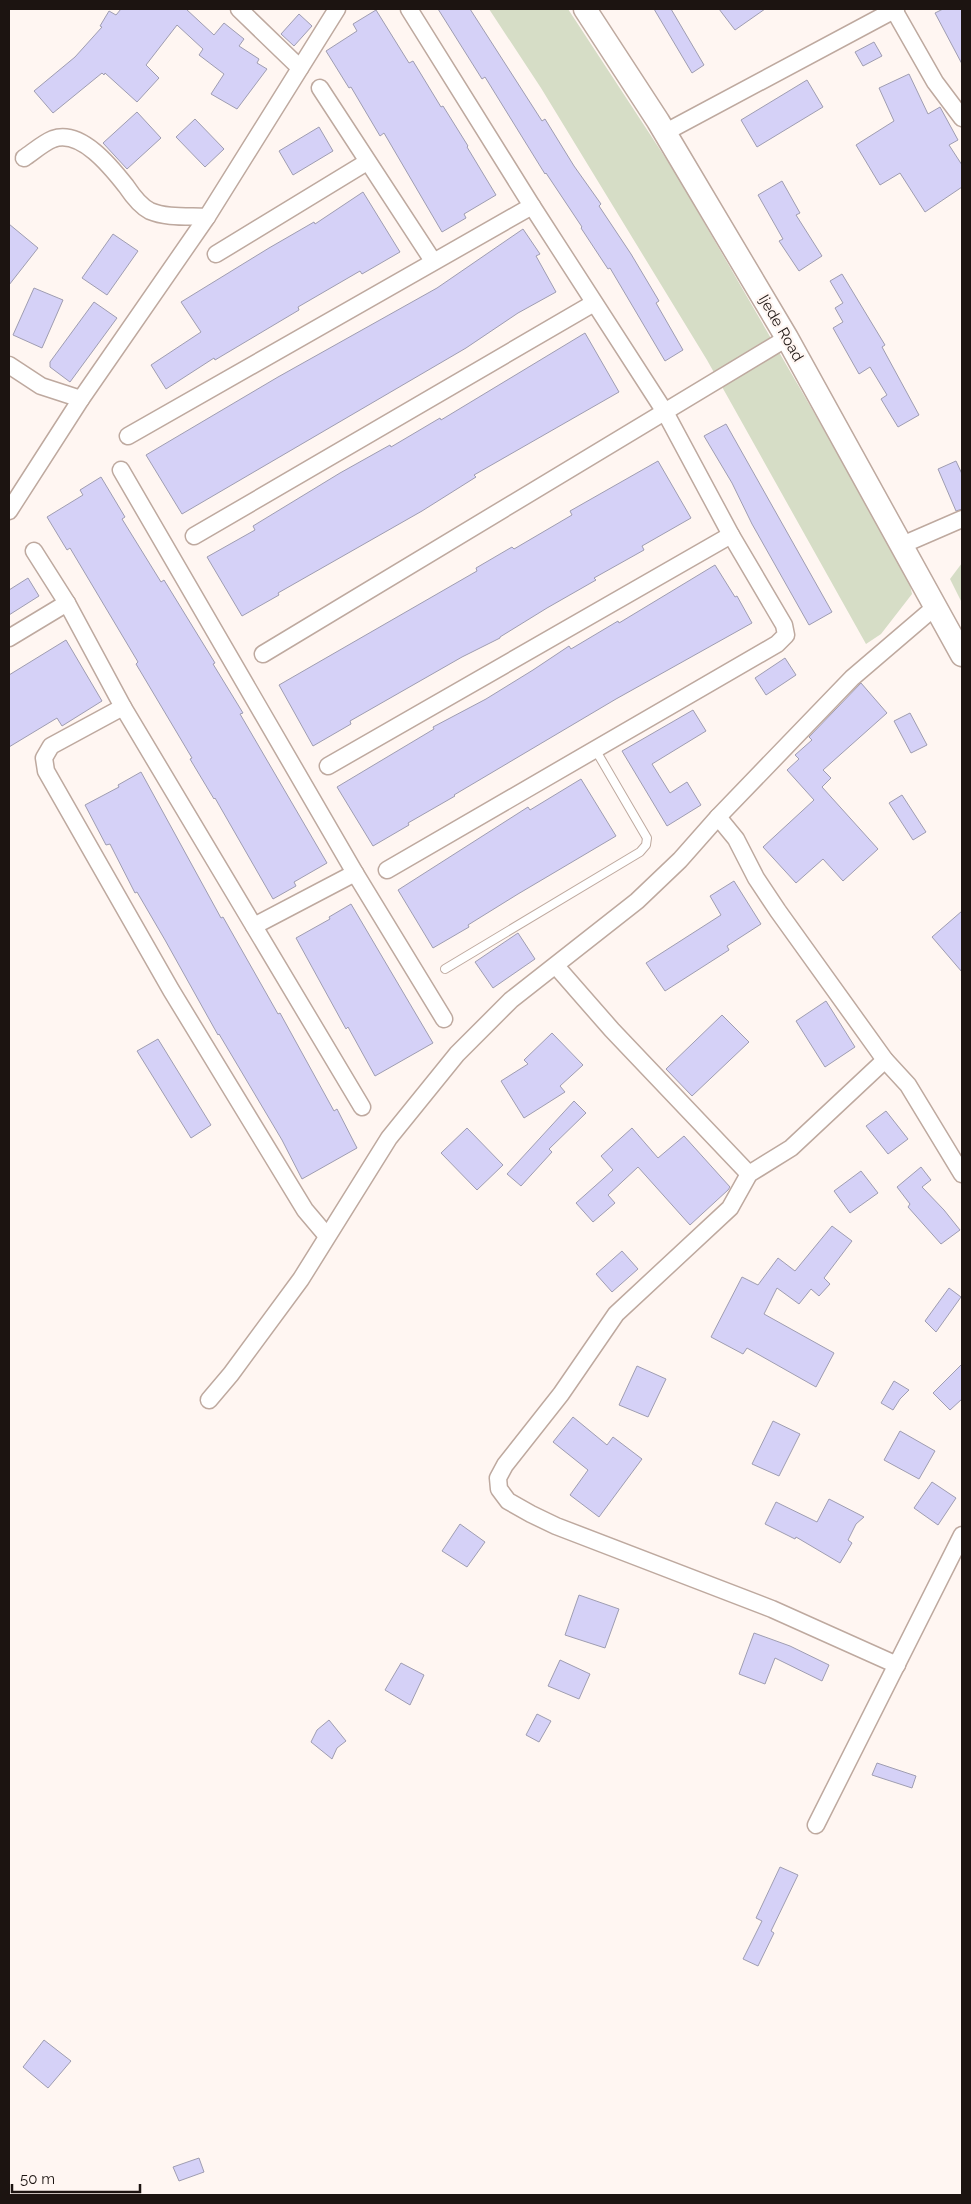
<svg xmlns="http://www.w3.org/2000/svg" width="971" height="2204" viewBox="0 0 971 2204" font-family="Raleway,sans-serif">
<rect width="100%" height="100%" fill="#fff6f2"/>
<!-- green -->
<g fill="#d6ddc6">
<polygon points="489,9 568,9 676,174 908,575 912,594 881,634 866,644 707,360 541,88"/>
<polygon points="962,563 962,603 950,579"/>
</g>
<!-- building -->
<g fill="#d5d1f7" stroke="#9f9db1">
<polygon points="121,9 186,9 214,35 224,23 244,39 239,46 259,59 257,63 267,69 237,109 211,94 224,74 199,55 203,49 177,25 146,65 159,78 137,102 105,73 104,75 102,73 53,113 34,91 75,57 102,27 100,26 109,11 116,15"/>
<polygon points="438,9 470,9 542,121 545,119 574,166 601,204 599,206 631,254 659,301 656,303 683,350 665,361 610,268 608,269 581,228 582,227 546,173 545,174 485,77 482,79"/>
<polygon points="654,9 671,9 704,65 692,73"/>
<polygon points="719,9 765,9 735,30"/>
<polygon points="943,9 962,9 962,64 935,13"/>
<polygon points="376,10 409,63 413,61 441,107 443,106 468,146 467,147 496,195 464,214 466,218 442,232 384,133 380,136 351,87 349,88 326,51 357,31 353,24"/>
<polygon points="299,14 312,26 294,46 281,34"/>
<polygon points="874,42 882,56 863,66 855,52"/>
<polygon points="909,74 928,114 940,107 958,140 949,145 962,165 962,187 925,212 900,173 880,185 856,145 894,121 879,88"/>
<polygon points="807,80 823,107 757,147 741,120"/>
<polygon points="137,112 161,138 127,169 103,143"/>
<polygon points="195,119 224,149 205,167 176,137"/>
<polygon points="319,127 333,151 293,175 279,151"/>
<polygon points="782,181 800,213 796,215 822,256 799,271 779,241 783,239 758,195"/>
<polygon points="363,192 400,252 362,274 360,271 298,307 299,310 215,360 214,358 166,389 151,365 201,332 181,302 269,248 314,222 315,224"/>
<polygon points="9,224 38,248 9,285"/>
<polygon points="523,229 540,254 536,256 556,292 518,313 466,348 182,514 146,455 278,377 437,288"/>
<polygon points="113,234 138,251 107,295 82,278"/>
<polygon points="842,274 885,345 882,347 919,415 898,427 881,399 887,395 870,367 859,374 833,328 843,322 835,308 843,303 830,281"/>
<polygon points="34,288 63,300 42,348 13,335"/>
<polygon points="94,302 117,318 70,382 50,367 50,362"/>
<polygon points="585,333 619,392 474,475 476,477 422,511 278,593 279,595 242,616 207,557 255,530 253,526 340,473 390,445 391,447 440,418 441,420"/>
<polygon points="726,424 832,612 809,625 752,524 732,483 704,436"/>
<polygon points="658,461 691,518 642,546 644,550 594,578 596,580 547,608 500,637 500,638 462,657 350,721 351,724 313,746 279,685 477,571 476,568 512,547 514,549 572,515 570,511"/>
<polygon points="956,461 962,474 962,509 956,511 938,469"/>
<polygon points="101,477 125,517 122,519 161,582 164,580 215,663 213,664 243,713 240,714 327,863 294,882 296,886 273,899 215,798 214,799 190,759 192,758 136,664 138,662 70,548 67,550 47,517 83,495 80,490"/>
<polygon points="715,565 735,597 737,596 752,623 616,699 454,795 455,796 408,823 409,825 373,846 337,787 434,729 433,727 486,699 533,670 569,646 571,649 618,621 619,623"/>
<polygon points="28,578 39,596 9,615 9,590"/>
<polygon points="66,640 102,701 62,726 57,718 9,747 9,675"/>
<polygon points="785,658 796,675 766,695 755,678"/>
<polygon points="861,683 887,713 823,770 831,778 822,787 878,849 843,881 823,859 796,883 763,847 814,800 787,770 799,759 795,755 812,740 809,737"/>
<polygon points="693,710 706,731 652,764 670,793 687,782 701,805 667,826 622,751"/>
<polygon points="910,713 927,745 911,753 894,721"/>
<polygon points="141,772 221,918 223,917 278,1014 280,1013 334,1111 337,1109 357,1148 302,1179 282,1140 219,1034 218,1035 165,940 137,892 135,893 110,844 106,845 85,805 119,787 118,785"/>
<polygon points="581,779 616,836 518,894 468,925 469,927 433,948 398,890 528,807 530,810"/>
<polygon points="902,795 926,832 913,840 889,803"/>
<polygon points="734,881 761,924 727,946 729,950 665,991 646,963 721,915 710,896"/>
<polygon points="351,904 433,1043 375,1076 348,1027 346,1029 296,938 330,919 329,917"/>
<polygon points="962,911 962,972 932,937"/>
<polygon points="518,933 535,959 493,988 475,962"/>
<polygon points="826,1001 855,1047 825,1067 796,1021"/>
<polygon points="722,1015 749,1042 692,1096 666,1069"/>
<polygon points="552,1033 583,1065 560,1086 565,1092 524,1118 501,1081 528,1064 524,1060"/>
<polygon points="158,1039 211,1125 191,1138 137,1051"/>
<polygon points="574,1101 586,1113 549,1149 552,1152 521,1186 507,1174"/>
<polygon points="886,1111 908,1139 888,1154 866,1126"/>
<polygon points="467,1128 503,1165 477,1190 441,1153"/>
<polygon points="632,1128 658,1158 684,1136 730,1187 728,1190 690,1225 638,1167 608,1195 615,1203 593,1222 576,1203 613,1170 601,1156"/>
<polygon points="921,1167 931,1180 922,1187 944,1210 960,1230 941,1244 908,1207 910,1204 897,1187"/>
<polygon points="861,1171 878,1193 850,1213 834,1191"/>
<polygon points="832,1226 852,1241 824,1278 830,1284 819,1296 811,1289 799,1304 777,1288 764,1314 834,1353 816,1387 747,1348 743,1354 711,1337 742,1277 758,1285 778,1258 795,1271"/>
<polygon points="622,1251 638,1269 612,1292 596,1274"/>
<polygon points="949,1288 961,1297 936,1332 925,1321"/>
<polygon points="962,1364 962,1399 950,1410 933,1393"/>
<polygon points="637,1366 666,1379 648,1417 619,1405"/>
<polygon points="894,1381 909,1390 900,1399 893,1410 881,1403"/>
<polygon points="573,1417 607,1445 613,1437 642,1459 599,1517 570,1495 588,1470 553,1442"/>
<polygon points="773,1421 800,1434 779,1476 752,1464"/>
<polygon points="900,1431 935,1451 919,1479 884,1460"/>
<polygon points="932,1482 956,1498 938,1525 914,1508"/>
<polygon points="829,1499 864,1517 856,1524 848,1540 852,1543 840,1563 796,1537 795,1539 765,1524 776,1502 817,1522"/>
<polygon points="460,1524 485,1542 467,1567 442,1551"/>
<polygon points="579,1595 619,1609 605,1648 565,1635"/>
<polygon points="754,1633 790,1646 829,1665 822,1681 775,1658 765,1684 739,1674"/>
<polygon points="560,1660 590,1674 579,1699 548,1686"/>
<polygon points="401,1663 424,1675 410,1705 385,1690"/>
<polygon points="537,1714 551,1721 539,1742 526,1735"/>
<polygon points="329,1720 346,1741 337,1748 332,1759 311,1742 317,1730"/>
<polygon points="877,1763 916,1776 912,1788 872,1775"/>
<polygon points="780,1867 798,1875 771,1931 774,1933 758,1966 743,1959 762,1921 756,1918"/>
<polygon points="44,2040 71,2061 48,2088 23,2067"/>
<polygon points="199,2158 204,2172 179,2181 173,2167"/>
</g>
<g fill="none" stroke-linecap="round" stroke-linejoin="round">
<!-- service casing -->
<g stroke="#bea99f" stroke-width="10">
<polyline id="service" points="445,969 640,852 646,845 647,838 595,749"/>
</g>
<!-- minor casing -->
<g stroke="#bea99f" stroke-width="19">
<g id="minor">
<polyline points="239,9 300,68"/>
<polyline points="894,10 935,82 962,118"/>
<polyline points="320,88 433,261"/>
<polyline points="664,133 896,9"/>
<path d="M24,158C33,152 43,143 53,139C81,129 111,167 126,186C132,195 140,206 150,211C166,218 189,216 207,217"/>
<polyline points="216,254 367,162"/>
<polyline points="9,365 41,386 81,399"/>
<polyline points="128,436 532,206"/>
<polyline points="121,470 355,873 444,1019"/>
<polyline points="9,511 81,399 207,217 337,9"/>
<polyline points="194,536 594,303"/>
<polyline points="902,545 962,519"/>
<polyline points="34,551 67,603 123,707 362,1107"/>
<polyline points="9,638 67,603"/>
<polyline points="263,654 787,338"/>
<polyline points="123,707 51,746 44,758 46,771 171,990 305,1210 327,1236"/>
<polyline points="328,766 731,535"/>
<polyline points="718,817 736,839 756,878 778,911 885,1060 908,1085 962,1174"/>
<polyline points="387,870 777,644 786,635 784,625 731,535 665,412 532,206 409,9"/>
<polyline points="254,926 355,873"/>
<polyline points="556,966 612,1030 749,1174"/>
<polyline points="885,1060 791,1148 749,1174 730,1208 616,1314 561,1394 505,1465 498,1478 499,1489 508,1501 531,1514 556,1526 772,1609 897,1665"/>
<polyline points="209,1400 231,1374 301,1279 389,1138 457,1054 511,1000 637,901 680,860 718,817 852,678 935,607"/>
<polyline points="816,1825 962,1535"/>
</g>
</g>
<!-- secondary casing -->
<g stroke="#bea99f" stroke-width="25">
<polyline id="secondary" points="585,9 658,121 787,338 962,655"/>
</g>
<!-- service -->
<use href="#service" stroke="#fff" stroke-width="8"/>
<!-- minor -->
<use href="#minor" stroke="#fff" stroke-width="16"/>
<!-- secondary -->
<use href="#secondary" stroke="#fff" stroke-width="22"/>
</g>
<g text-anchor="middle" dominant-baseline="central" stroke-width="4.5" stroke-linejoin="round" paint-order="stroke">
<!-- street labels -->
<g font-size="15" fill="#1c1411" stroke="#fff6f2">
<text transform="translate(781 328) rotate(60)">Ijede Road</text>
</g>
</g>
<!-- border -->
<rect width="971" height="2204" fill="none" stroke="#1c1411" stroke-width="20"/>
<!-- scale -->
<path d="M12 2184v8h128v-8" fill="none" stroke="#1c1411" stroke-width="2.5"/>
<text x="20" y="2184" font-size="15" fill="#1c1411" stroke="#fff6f2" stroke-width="4" paint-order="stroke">50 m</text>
</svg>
